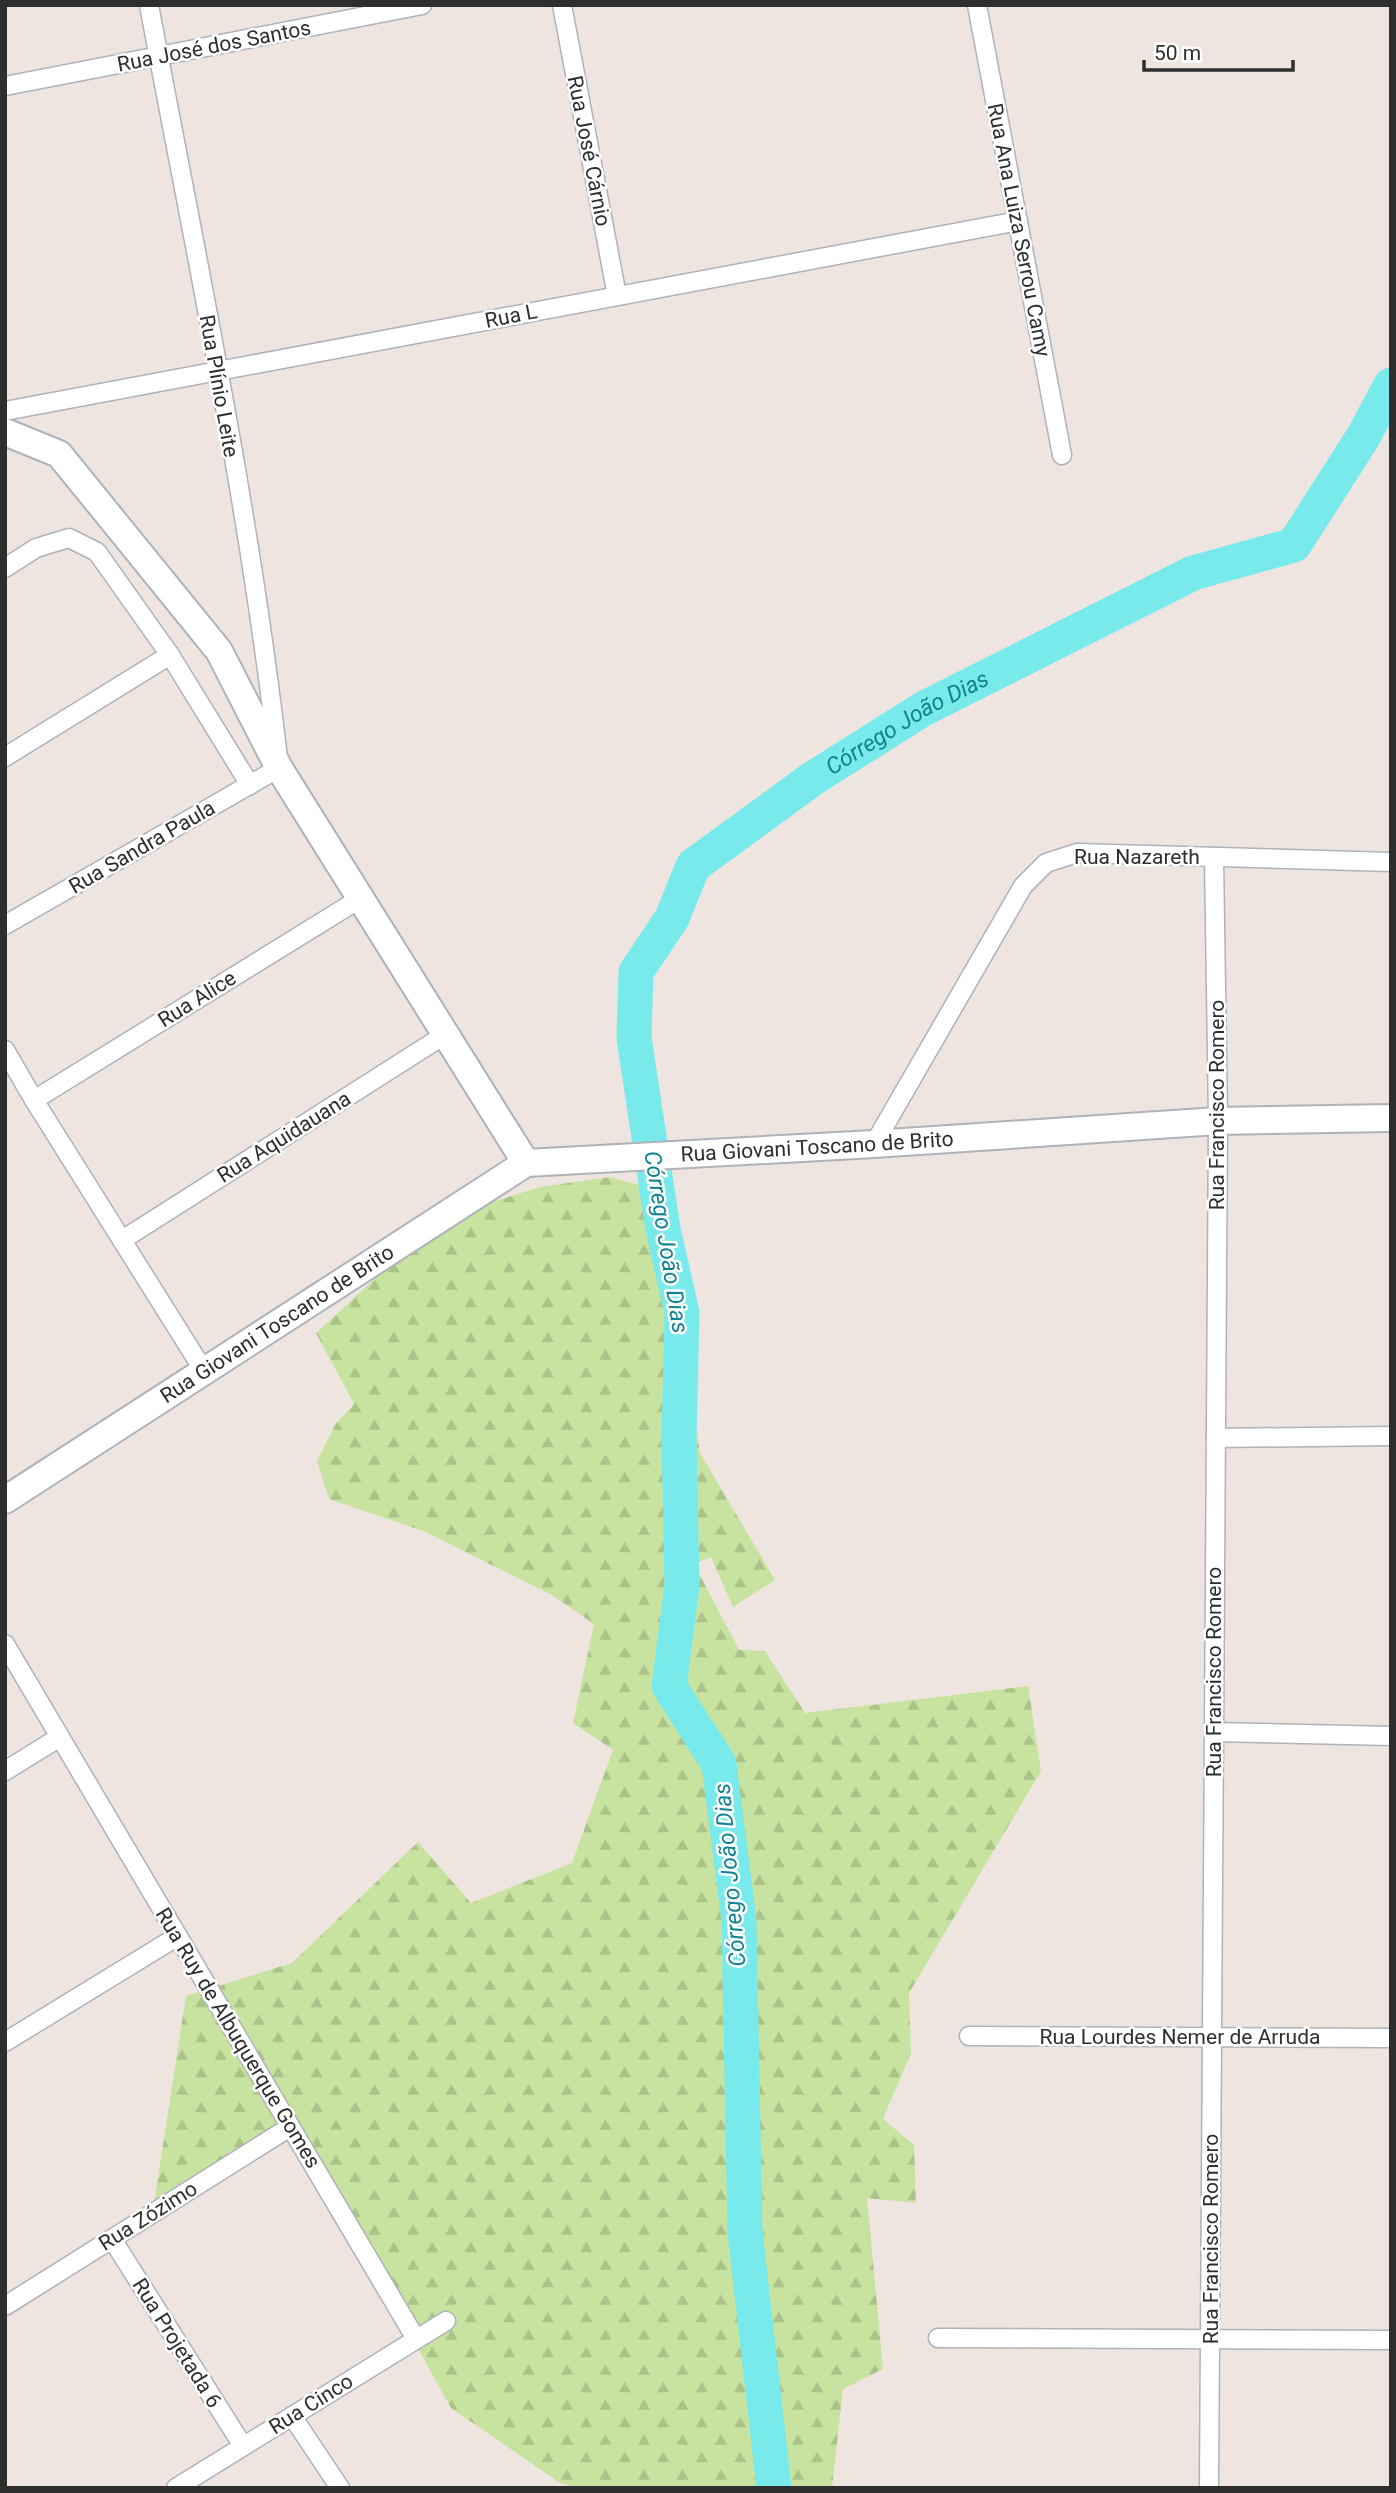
<svg xmlns="http://www.w3.org/2000/svg" width="1396" height="2493" viewBox="0 0 1396 2493" font-family="Roboto,sans-serif">
<defs>
<pattern id="forest-firs" width="22" height="20" patternUnits="userSpaceOnUse" patternTransform="scale(1.75)"><rect width="22" height="20" fill="#c7e39f"/><path d="M5 1l3.5 6h-7zM16 11l3.5 6h-7z" fill="#abc389"/></pattern>
</defs>
<rect width="100%" height="100%" fill="#eee5e1"/>
<!-- forest -->
<polygon fill="url(#forest-firs)" points="610,1177 661,1191 674,1221 688,1280 690,1385 700,1453 775,1580 733,1607 711,1557 694,1564 739,1650 765,1651 805,1713 1028,1686 1041,1771 909,1993 911,2053 883,2119 914,2145 916,2203 867,2198 883,2369 843,2389 832,2488 576,2488 560,2483 451,2408 372,2265 290,2127 153,2210 186,1996 292,1963 418,1842 471,1903 572,1863 613,1750 573,1723 594,1624 552,1595 423,1531 329,1499 317,1461 335,1425 354,1404 316,1333 441,1218 540,1187"/>
<g fill="none" stroke-linecap="round" stroke-linejoin="round">
<!-- river -->
<path stroke="#78eaec" stroke-width="35" id="s1" d="M774,2488L745,2232L739,1921L719,1764L669,1686L682,1586L679,1438L682,1313L663,1229L634,1038L636,972L672,918L693,866L812,779L923,709L1193,573L1294,545L1363,437L1391,385"/>
<!-- street casing -->
<g stroke="#aeb2b9" stroke-width="21">
<g id="street">
<polyline points="562,5 617,296"/>
<polyline points="977,5 1062,455"/>
<polyline points="5,86 422,5"/>
<polyline points="5,411 1018,221"/>
<polyline points="5,568 36,548 69,538 97,552 170,655"/>
<polyline points="5,757 170,655 250,785"/>
<path d="M5,925L279,768C251,513 196,257 149,5"/>
<polyline points="5,1050 34,1100 204,1371"/>
<polyline points="34,1100 361,898"/>
<polyline points="874,1144 1023,886 1046,863 1077,853 1391,862"/>
<polyline points="122,1240 446,1034"/>
<polyline points="1216,1438 1391,1436"/>
<polyline points="5,1644 416,2339"/>
<polyline points="1214,1732 1391,1736"/>
<polyline points="5,1771 60,1737"/>
<polyline points="969,2036 1391,2038"/>
<polyline points="5,2042 178,1936"/>
<polyline points="112,2239 243,2446"/>
<polyline points="5,2306 290,2127"/>
<polyline points="938,2338 1391,2340"/>
<polyline points="292,2416 340,2488"/>
<polyline points="176,2488 446,2321"/>
<polyline points="1209,2488 1218,1121 1214,857"/>
</g>
</g>
<!-- secondary casing -->
<g stroke="#aeb2b9" stroke-width="30">
<g id="secondary">
<polyline points="5,432 59,454 219,651 279,768 526,1163"/>
<path id="s2" d="M5,1500L526,1163L874,1144L1218,1121L1391,1118"/>
</g>
</g>
<!-- street -->
<use href="#street" stroke="#fff" stroke-width="18"/>
<!-- secondary -->
<use href="#secondary" stroke="#fff" stroke-width="26"/>
</g>
<g text-anchor="middle" dominant-baseline="central" stroke-width="5" stroke-linejoin="round" paint-order="stroke">
<!-- street labels -->
<g font-size="21" fill="#2e2e2e" stroke="#fff">
<text transform="translate(214 46) rotate(-11)">Rua José dos Santos</text>
<text transform="translate(589 151) rotate(79)">Rua José Cárnio</text>
<text transform="translate(1019 230) rotate(79)">Rua Ana Luiza Serrou Camy</text>
<text transform="translate(511 316) rotate(-11)">Rua L</text>
<text transform="translate(219 386) rotate(80)">Rua Plínio Leite</text>
<text transform="translate(142 847) rotate(-30)">Rua Sandra Paula</text>
<text x="1137" y="857">Rua Nazareth</text>
<text transform="translate(197 999) rotate(-32)">Rua Alice</text>
<text transform="translate(1217 1105) rotate(-90)">Rua Francisco Romero</text>
<text transform="translate(284 1137) rotate(-32)">Rua Aquidauana</text>
<text stroke="none"><textPath href="#s2" startOffset="912">Rua Giovani Toscano de Brito</textPath></text>
<text stroke="none"><textPath href="#s2" startOffset="324">Rua Giovani Toscano de Brito</textPath></text>
<text transform="translate(1214 1672) rotate(-90)">Rua Francisco Romero</text>
<text x="1180" y="2037">Rua Lourdes Nemer de Arruda</text>
<text transform="translate(238 2038) rotate(59)">Rua Ruy de Albuquerque Gomes</text>
<text transform="translate(148 2216) rotate(-32)">Rua Zózimo</text>
<text transform="translate(1211 2239) rotate(-90)">Rua Francisco Romero</text>
<text transform="translate(177 2343) rotate(58)">Rua Projetada 6</text>
<text transform="translate(311 2404) rotate(-32)">Rua Cinco</text>
</g>
<!-- water labels -->
<g font-size="23" font-style="italic" fill="#118290" stroke="#fff">
<text stroke="none"><textPath href="#s1" startOffset="1918">Córrego João Dias</textPath></text>
<text transform="translate(666 1242) rotate(81)">Córrego João Dias</text>
<text transform="translate(730 1875) rotate(-95)">Córrego João Dias</text>
</g>
</g>
<!-- border -->
<rect width="1396" height="2493" fill="none" stroke="#2e2e2e" stroke-width="14"/>
<!-- scale -->
<path d="M1144 60v10h149v-10" fill="none" stroke="#2e2e2e" stroke-width="3.5"/>
<text x="1154" y="60" font-size="21" fill="#2e2e2e" stroke="#ffffff" stroke-width="5" paint-order="stroke">50 m</text>
</svg>
